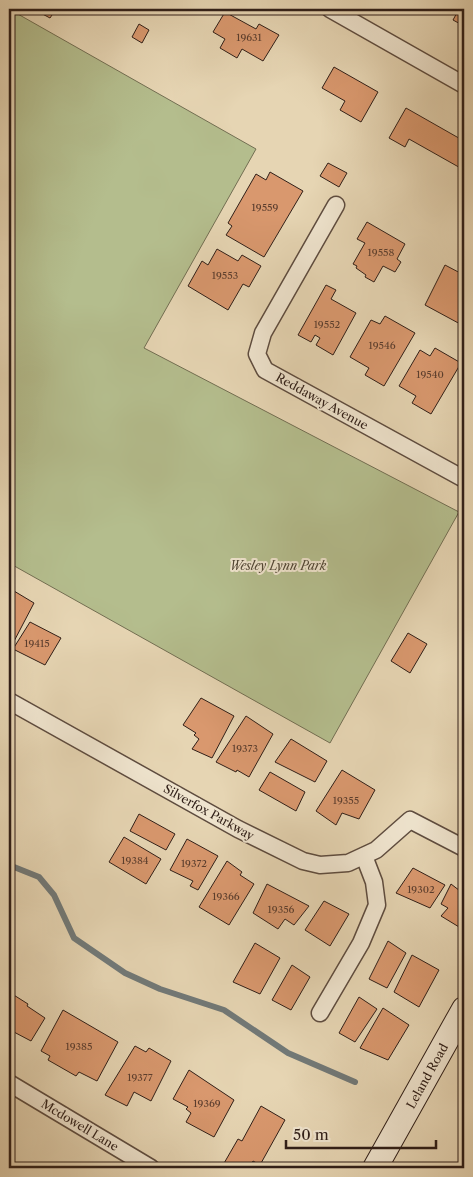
<svg xmlns="http://www.w3.org/2000/svg" width="473" height="1177" viewBox="0 0 473 1177" font-family="'Libre Caslon Text',serif">
<rect width="100%" height="100%" fill="#e6d5b3"/>
<filter id="stains"><feTurbulence type="fractalNoise" baseFrequency=".004" numOctaves="4"/><feColorMatrix values="0 0 0 0 .2 0 0 0 0 .09 0 0 0 0 .02 0 0 0 .5 -.17"/></filter>
<radialGradient id="worn" r=".72"><stop offset=".6" stop-color="#630" stop-opacity="0"/><stop offset="1" stop-color="#630" stop-opacity=".3"/></radialGradient>
<!-- green -->
<polygon fill="#b4bd8d" stroke="#726e52" points="9,9 256,149 144,348 459,512 330,743 9,563"/>
<g fill="none" stroke-linecap="round" stroke-linejoin="round">
<!-- stream -->
<polyline stroke="#717978" stroke-width="6" points="9,865 39,877 54,895 74,938 125,973 160,989 224,1010 288,1053 355,1082"/>
</g>
<!-- building -->
<g fill="#d9986e" stroke="#301f18">
<polygon points="33,9 56,9 50,18"/>
<polygon points="459,9 464,9 464,26 453,20"/>
<polygon points="225,12 256,29 259,24 279,35 263,61 242,49 237,58 220,48 225,39 213,32"/>
<polygon points="139,24 149,30 142,43 132,37"/>
<polygon points="334,67 378,92 361,122 340,110 345,101 322,88"/>
<polygon points="406,108 464,141 464,170 409,139 405,147 389,138"/>
<polygon points="328,163 347,173 339,187 320,176"/>
<polygon points="270,172 303,191 264,257 226,235 232,226 228,223 256,174 266,180"/>
<polygon points="367,222 405,244 397,259 401,262 395,272 383,266 374,282 365,277 366,275 356,268 357,266 353,264 365,243 357,239"/>
<polygon points="217,249 238,261 242,255 261,266 249,287 243,284 228,310 188,286 202,261 208,265"/>
<polygon points="445,265 464,275 464,321 462,325 425,305"/>
<polygon points="326,285 336,290 331,299 356,313 333,355 316,345 320,338 315,335 311,342 298,335"/>
<polygon points="385,316 415,333 384,386 365,375 369,368 350,357 371,320 380,324"/>
<polygon points="435,348 461,363 431,414 412,403 416,396 399,386 420,350 430,356"/>
<polygon points="9,588 34,603 11,647 9,647"/>
<polygon points="30,622 61,638 45,665 13,649"/>
<polygon points="408,633 427,644 410,673 391,661"/>
<polygon points="201,698 234,716 212,758 192,749 199,739 194,735 196,733 183,725"/>
<polygon points="246,716 273,734 249,777 237,770 236,772 216,762"/>
<polygon points="291,739 327,761 315,782 275,762"/>
<polygon points="342,770 375,790 359,819 342,813 336,825 316,811"/>
<polygon points="270,772 305,792 296,811 259,790"/>
<polygon points="139,814 175,834 166,850 130,831"/>
<polygon points="124,837 161,859 146,884 109,862"/>
<polygon points="187,839 218,856 198,890 190,886 193,881 170,870"/>
<polygon points="227,861 242,872 240,875 254,884 229,925 199,907"/>
<polygon points="413,868 445,885 430,908 396,893"/>
<polygon points="267,884 309,906 294,925 285,919 278,929 253,913"/>
<polygon points="451,884 464,894 464,930 441,916 448,908 441,904"/>
<polygon points="324,901 349,914 330,946 305,930"/>
<polygon points="388,941 406,953 387,988 369,979"/>
<polygon points="255,943 280,958 260,994 233,982"/>
<polygon points="412,955 439,970 419,1007 394,992"/>
<polygon points="292,965 310,977 291,1010 272,1000"/>
<polygon points="9,992 28,1004 27,1006 45,1018 31,1041 12,1031 9,1035"/>
<polygon points="359,997 377,1009 355,1042 339,1033"/>
<polygon points="383,1008 409,1025 388,1060 360,1048"/>
<polygon points="63,1010 118,1042 97,1081 79,1072 76,1076 48,1060 50,1056 41,1051"/>
<polygon points="135,1046 146,1052 149,1048 171,1061 151,1101 134,1092 127,1106 105,1095"/>
<polygon points="189,1070 234,1100 214,1137 186,1122 191,1113 186,1109 188,1107 173,1099"/>
<polygon points="261,1106 285,1120 260,1165 253,1161 249,1168 229,1168 223,1165 238,1139 242,1141"/>
</g>
<g fill="none" stroke-linecap="round" stroke-linejoin="round">
<!-- street casing -->
<g stroke="#5e4c3f" stroke-width="19">
<g id="street">
<polyline points="330,9 464,85"/>
<polyline points="336,205 263,333 257,354 265,370 464,479"/>
<polyline points="9,701 238,829 303,861 320,865 348,863 376,850 410,820 464,848"/>
<polyline points="320,1013 361,943 377,905 374,882 364,856"/>
<polyline points="9,1083 151,1168"/>
</g>
</g>
<!-- secondary casing -->
<g stroke="#301f18" stroke-width="26">
<polyline id="secondary" points="375,1168 464,1009"/>
</g>
<!-- street -->
<use href="#street" stroke="#efe4ce" stroke-width="16"/>
<!-- secondary -->
<use href="#secondary" stroke="#efe4ce" stroke-width="24"/>
</g>
<g text-anchor="middle" dominant-baseline="central" stroke-width="4" stroke-linejoin="round" paint-order="stroke">
<!-- number labels -->
<g font-size="10" fill="#5a3d2e">
<text x="249" y="37">19631</text>
<text x="265" y="207">19559</text>
<text x="381" y="252">19558</text>
<text x="225" y="275">19553</text>
<text x="327" y="324">19552</text>
<text x="382" y="345">19546</text>
<text x="430" y="374">19540</text>
<text x="37" y="643">19415</text>
<text x="245" y="748">19373</text>
<text x="346" y="800">19355</text>
<text x="135" y="860">19384</text>
<text x="194" y="863">19372</text>
<text x="421" y="889">19302</text>
<text x="226" y="896">19366</text>
<text x="281" y="909">19356</text>
<text x="79" y="1046">19385</text>
<text x="140" y="1077">19377</text>
<text x="207" y="1103">19369</text>
</g>
<!-- street labels -->
<g font-size="12" fill="#301f18" stroke="#efe4ce">
<text transform="translate(322 401) rotate(29)">Reddaway Avenue</text>
<text transform="translate(209 812) rotate(29)">Silverfox Parkway</text>
<text transform="translate(427 1076) rotate(-61)">Leland Road</text>
<text transform="translate(80 1125) rotate(31)">Mcdowell Lane</text>
</g>
<!-- park labels -->
<g font-size="12" font-style="italic" fill="#514635" stroke="#efe4ce">
<text x="278" y="565">Wesley Lynn Park</text>
</g>
</g>
<!-- margin -->
<rect width="473" height="1177" fill="none" stroke="#e6d5b3" stroke-width="30"/>
<rect x="10" y="10" width="453" height="1157" fill="none" stroke="#301f18" stroke-width="2.5"/>
<rect x="15" y="15" width="443" height="1147" fill="none" stroke="#301f18"/>
<!-- scale -->
<path d="M286 1140v8h150v-8" fill="none" stroke="#301f18" stroke-width="2.5"/>
<text x="293" y="1140" font-size="15" fill="#301f18" stroke="#efe4ce" stroke-width="4" paint-order="stroke">50 m</text>
<rect width="100%" height="100%" filter="url(#stains)"/>
<rect width="100%" height="100%" fill="url(#worn)"/>
</svg>
